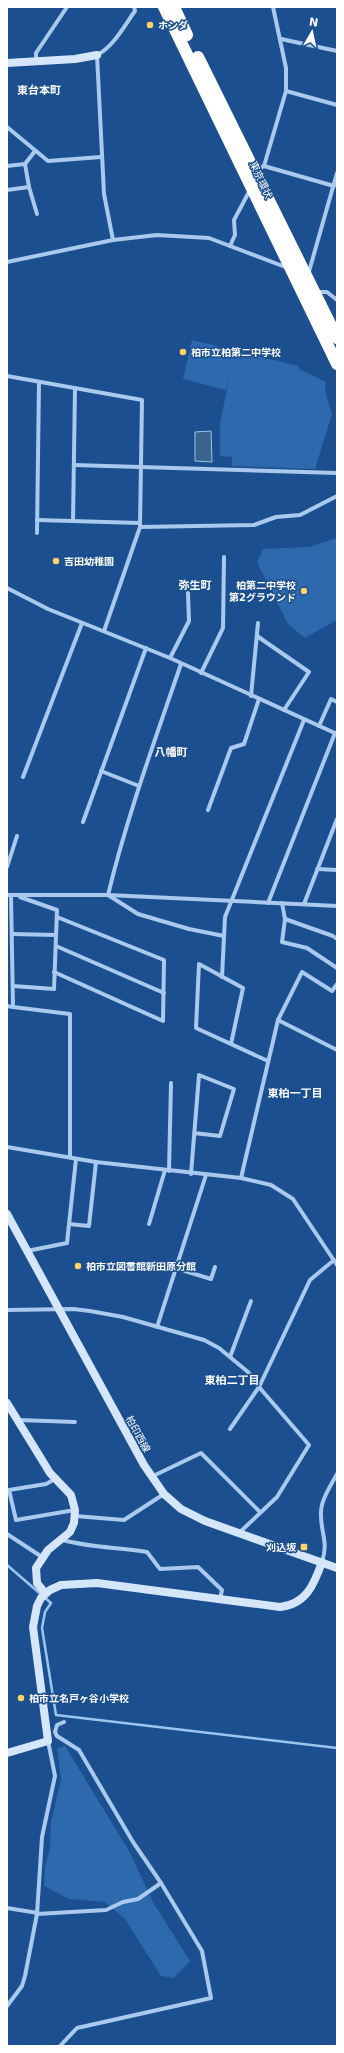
<svg xmlns="http://www.w3.org/2000/svg" width="344" height="2053" viewBox="0 0 344 2053" font-family="'DejaVu Sans','Noto Sans JP',sans-serif">
<rect width="100%" height="100%" fill="#1b4f8f"/>
<!-- green -->
<g fill="#2e69ad">
<polygon points="192,340 298,366 299,369 326,382 325,391 332,414 315,469 232,466 232,457 220,456 220,423 230,375 226,390 183,379"/>
<polygon points="337,538 337,620 305,638 288,624 257,562 263,549 309,547"/>
<polygon points="65,1746 129,1851 154,1904 190,1961 174,1978 161,1976 125,1919 105,1902 69,1899 44,1886 45,1868 50,1848 51,1822 61,1779 57,1748"/>
</g>
<!-- water -->
<polygon fill="#3c6290" stroke="#9cc4f0" points="211,431 212,462 195,461 195,432"/>
<g fill="none" stroke-linecap="round" stroke-linejoin="round">
<!-- stream -->
<polyline stroke="#9cc4f0" stroke-width="2.5" points="7,1565 51,1603 45,1612 42,1628 56,1715 337,1748"/>
<!-- street -->
<g stroke="#a9c9ee" stroke-width="4">
<polyline points="281,39 337,51"/>
<polyline points="36,62 36,53 67,7"/>
<polyline points="286,91 337,105"/>
<polyline points="7,127 48,161 101,157"/>
<polyline points="7,166 25,164"/>
<polyline points="264,166 334,186"/>
<polyline points="255,171 264,166 286,91 286,68 273,7"/>
<polyline points="29,187 25,164 35,151"/>
<polyline points="7,190 29,187 37,214"/>
<path d="M113,240L104,194L97,55C114,46 124,26 135,11L134,7"/>
<polyline points="230,246 235,235 234,220 250,190"/>
<polyline points="7,262 113,240 157,235 209,238 288,268"/>
<polyline points="308,275 337,173"/>
<polyline points="317,292 327,292 337,300"/>
<polyline points="7,376 142,400 140,527 104,631"/>
<polyline points="74,465 337,473"/>
<polyline points="37,520 140,523"/>
<polyline points="73,521 75,388"/>
<polyline points="140,527 254,525 276,517 300,515 337,496"/>
<polyline points="37,533 39,382"/>
<polyline points="7,588 48,609 170,658 337,734"/>
<polyline points="257,636 309,672 284,710"/>
<polyline points="170,658 189,621 188,593"/>
<path d="M181,664C155,740 127,816 108,895L138,914L189,929L224,936"/>
<polyline points="201,673 223,628 224,557"/>
<polyline points="251,696 258,623"/>
<polyline points="319,726 331,699 337,702"/>
<polyline points="101,771 139,786"/>
<polyline points="23,777 82,623"/>
<polyline points="208,810 231,748 244,744 259,699"/>
<polyline points="83,822 146,648"/>
<polyline points="7,867 17,836"/>
<polyline points="317,869 337,870"/>
<polyline points="7,895 11,895 13,1007 7,1006"/>
<polyline points="11,895 108,895 337,906"/>
<polyline points="268,903 335,733"/>
<polyline points="282,903 285,919 282,942 307,948 337,968"/>
<polyline points="304,904 337,819"/>
<polyline points="285,919 333,936 337,939"/>
<polyline points="12,934 56,935"/>
<polyline points="56,946 164,993"/>
<polyline points="54,972 163,1021 164,960 57,917"/>
<polyline points="222,977 225,917 304,720"/>
<polyline points="13,986 54,989 57,910 20,897"/>
<polyline points="13,1007 70,1014 70,1157"/>
<polyline points="278,1020 337,1050"/>
<polyline points="231,1044 243,988 199,964 196,1028 268,1061"/>
<polyline points="7,1147 96,1162 241,1178 271,1185 293,1199 337,1265"/>
<polyline points="169,1171 171,1083"/>
<polyline points="191,1174 199,1075 234,1089 220,1136 194,1133"/>
<polyline points="241,1178 278,1020 302,972 332,991 337,984"/>
<polyline points="69,1224 89,1226 96,1162"/>
<polyline points="149,1224 165,1170"/>
<polyline points="27,1251 67,1243 76,1159"/>
<polyline points="175,1268 211,1279 215,1267"/>
<polyline points="7,1310 73,1309 90,1311 123,1317 204,1340 219,1348 248,1372 259,1387 310,1280 334,1260"/>
<polyline points="157,1327 206,1175"/>
<polyline points="230,1357 251,1301"/>
<polyline points="18,1420 75,1422"/>
<polyline points="230,1429 259,1387 309,1445 277,1497 239,1533"/>
<polyline points="151,1477 201,1453 260,1512"/>
<polyline points="55,1479 46,1484 9,1490 16,1520 75,1510"/>
<polyline points="75,1516 124,1520 164,1494"/>
<polyline points="7,1534 42,1557"/>
<path d="M63,1540C91,1548 118,1547 147,1552L160,1569L198,1567L222,1590L220,1599"/>
<path d="M322,1562C329,1541 320,1532 321,1512C321,1500 331,1485 337,1474"/>
<polyline points="7,1908 38,1913"/>
<polyline points="37,1914 106,1910 123,1902 138,1899 161,1883"/>
<polyline points="7,2006 22,1986 25,1976 37,1914 42,1837 55,1776 48,1741"/>
<polyline points="60,2046 77,2028 211,1998 202,1951 161,1883 133,1842 79,1750 57,1736 55,1732 57,1725 64,1722"/>
</g>
<!-- secondary -->
<g stroke="#d6e6fa" stroke-width="8">
<polyline points="7,63 75,59 97,55"/>
<polyline points="7,1214 144,1465 164,1494 181,1509 205,1521 337,1568"/>
<polyline points="7,1403 50,1473 71,1495 75,1510 74,1523 70,1532 48,1550 36,1568 37,1583 45,1593"/>
<path d="M7,1753L48,1741L33,1627L37,1606L41,1598L50,1590L61,1585L97,1583L280,1607C306,1604 314,1585 322,1562"/>
</g>
<!-- highway -->
<g stroke="#fff" stroke-width="12">
<polyline points="164,7 337,364"/>
<polyline points="174,7 187,35"/>
<polyline points="198,57 337,338"/>
</g>
</g>
<!-- markers -->
<g fill="#ffd166" stroke="#1b4f8f" stroke-width="1.5">
<circle cx="150" cy="25" r="4"/>
<circle cx="183" cy="352" r="4"/>
<circle cx="56" cy="561" r="4"/>
<circle cx="304" cy="591" r="4"/>
<circle cx="78" cy="1266" r="4"/>
<rect x="300" y="1543" width="8" height="8" rx="2"/>
<circle cx="21" cy="1698" r="4"/>
</g>
<g text-anchor="middle" dominant-baseline="central" stroke-width="3" stroke-linejoin="round" paint-order="stroke">
<!-- poi labels -->
<g font-size="10" font-weight="bold" fill="#fff" stroke="#1b4f8f" text-anchor="start">
<text x="158" y="25">ホンダ</text>
<text x="191" y="352">柏市立柏第二中学校</text>
<text x="64" y="561">吉田幼稚園</text>
<text x="296" y="585" text-anchor="end">柏第二中学校<tspan x="296" dy="12">第2グラウンド</tspan></text>
<text x="86" y="1266">柏市立図書館新田原分館</text>
<text x="296" y="1547" text-anchor="end">刈込坂</text>
<text x="29" y="1698">柏市立名戸ヶ谷小学校</text>
</g>
<!-- street labels -->
<g font-size="10" fill="#fff" stroke="#1b4f8f">
<text transform="translate(261 180) rotate(65)">東京環状</text>
<text transform="translate(138 1434) rotate(61)">柏印西線</text>
</g>
<!-- neighbourhood labels -->
<g font-size="11" font-weight="bold" fill="#fff" stroke="#1b4f8f">
<text x="39" y="90">東台本町</text>
<text x="195" y="585">弥生町</text>
<text x="171" y="752">八幡町</text>
<text x="295" y="1093">東柏一丁目</text>
<text x="232" y="1380">東柏二丁目</text>
</g>
</g>
<!-- border -->
<rect width="344" height="2053" fill="none" stroke="#ffffff" stroke-width="16"/>
<!-- north arrow -->
<g transform="translate(312 32) rotate(9)" stroke="#1b4f8f" stroke-width="3" paint-order="stroke">
<path d="M0-3L7 15L0 10L-7 15Z" fill="#ffffff"/>
<text y="-6" font-size="11" font-weight="bold" text-anchor="middle" fill="#ffffff">N</text>
</g>
</svg>
